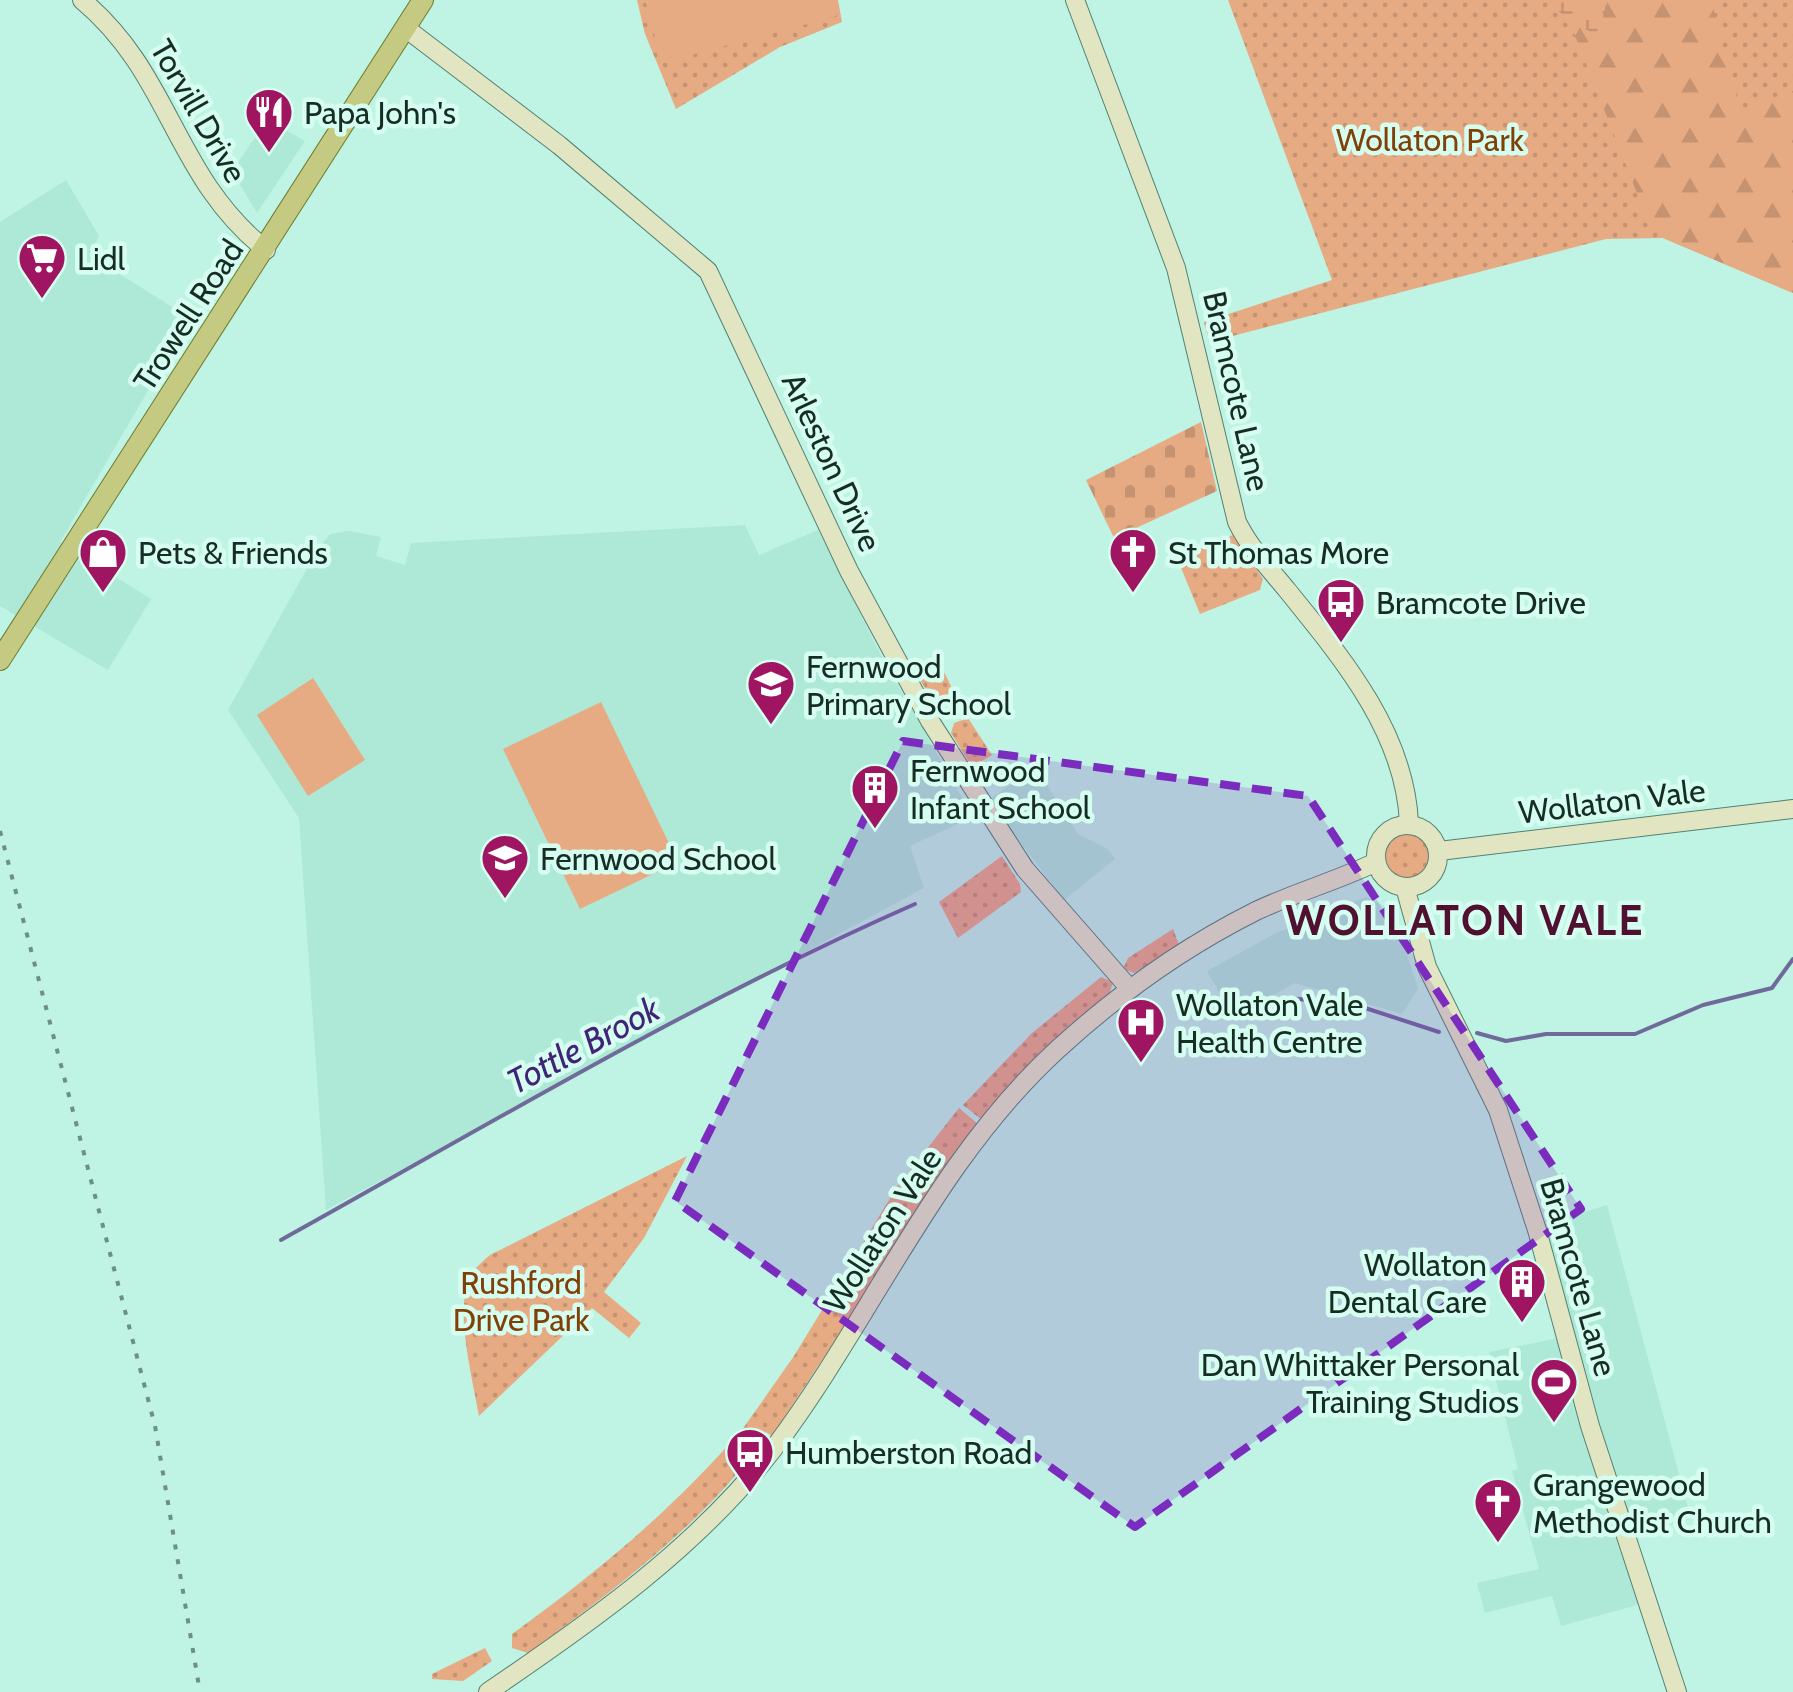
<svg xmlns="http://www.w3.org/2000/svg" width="1793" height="1692" viewBox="0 0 1793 1692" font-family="Cabin,sans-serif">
<defs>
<pattern id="grass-dots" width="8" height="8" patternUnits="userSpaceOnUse" patternTransform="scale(2.5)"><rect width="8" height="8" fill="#e7ab83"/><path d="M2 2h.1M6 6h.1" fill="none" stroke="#c59371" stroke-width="1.8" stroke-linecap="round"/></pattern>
<pattern id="forest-firs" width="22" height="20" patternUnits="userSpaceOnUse" patternTransform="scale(2.5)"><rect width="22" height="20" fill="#e7ab83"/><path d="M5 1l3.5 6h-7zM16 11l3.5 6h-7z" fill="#c59371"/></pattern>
<pattern id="wetland-marsh" width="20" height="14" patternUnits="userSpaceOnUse" patternTransform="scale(2.5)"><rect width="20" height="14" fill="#e7ab83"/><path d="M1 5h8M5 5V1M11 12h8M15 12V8" fill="none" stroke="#c59371"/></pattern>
<pattern id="cemetery-stones" width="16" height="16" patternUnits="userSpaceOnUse" patternTransform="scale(2.5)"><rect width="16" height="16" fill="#e7ab83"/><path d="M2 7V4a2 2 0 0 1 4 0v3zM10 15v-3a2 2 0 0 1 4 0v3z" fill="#c59371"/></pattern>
</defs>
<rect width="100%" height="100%" fill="#bff3e3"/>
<!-- built -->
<g fill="#ade9d6">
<polygon points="267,120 305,141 257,213 232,171"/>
<polygon points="66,180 99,236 89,255 190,318 60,542 151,599 108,670 0,606 0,222"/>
<polygon points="745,525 759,555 818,530 882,657 973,817 910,846 924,888 326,1210 299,818 228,710 318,549 330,534 349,531 381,537 376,556 405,565 411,543"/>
<polygon points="1036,768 1078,834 1108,849 1115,859 1064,900 988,800"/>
<polygon points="1366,897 1393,910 1418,989 1402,1014 1295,983 1234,1018 1207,971 1276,933"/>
<polygon points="1607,1205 1691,1519 1620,1538 1641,1604 1561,1626 1552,1596 1485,1613 1477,1583 1539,1569 1512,1471 1518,1469 1489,1352 1573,1335 1543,1225"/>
</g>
<!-- grass -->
<g fill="url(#grass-dots)">
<polygon points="637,0 838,0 842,22 780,47 676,109 645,34"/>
<polygon points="1228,0 1793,0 1793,293 1663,238 1606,239 1209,342 1204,322 1332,280"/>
<polygon points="1233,535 1263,579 1260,590 1200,614 1177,558"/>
<polygon points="943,670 958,700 936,705 920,680"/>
<polygon points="968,718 992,755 972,767 951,733 954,723"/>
<circle cx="1408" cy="856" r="23"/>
<polygon points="1002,856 1020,884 1021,892 958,938 939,902"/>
<polygon points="1173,929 1179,945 1134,973 1123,969 1128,958"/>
<polygon points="1101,977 1113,982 1109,995 1061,1034 982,1120 963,1105 1032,1033"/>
<polygon points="959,1108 978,1124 772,1436 766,1432 758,1442 742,1430 794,1356 897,1187"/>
<path d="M687,1156L644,1238L604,1292L641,1323L629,1338L592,1308L479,1416C473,1381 455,1312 469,1279C473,1269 483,1261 490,1255Z"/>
<path d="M738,1434L757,1449C695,1530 612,1592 528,1653L512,1648V1634C594,1575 671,1511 738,1434Z"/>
<polygon points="485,1648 492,1661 463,1681 432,1679 432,1674"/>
</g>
<!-- forest -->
<polygon fill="url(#forest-firs)" points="1561,0 1711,0 1740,109 1793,91 1793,293 1663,238 1644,211"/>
<!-- wetland -->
<polygon fill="url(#wetland-marsh)" points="1551,0 1607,0 1598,37 1550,6"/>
<!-- cemetery -->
<polygon fill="url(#cemetery-stones)" points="1201,422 1217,491 1114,538 1086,480"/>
<!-- garden -->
<g fill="#e7ab83">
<polygon points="645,0 833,0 837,16 662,63"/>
<polygon points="313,678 365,760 308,796 257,715"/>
<polygon points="601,702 678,862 580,909 503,749"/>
</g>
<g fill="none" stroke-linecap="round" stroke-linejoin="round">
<!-- stream -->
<g stroke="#706a9b" stroke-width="4">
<polyline points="1289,998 1356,1005 1439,1032"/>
<polyline points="1477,1033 1506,1041 1546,1034 1635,1034 1703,1005 1772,988 1793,959"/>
<path d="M281,1240C490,1124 696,1000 915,904"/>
</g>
<!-- secondary casing -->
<g stroke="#528274" stroke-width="20">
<g id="secondary">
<path d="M82,0C172,75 173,176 266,250"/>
<path d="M1075,0L1176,268L1237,522C1250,548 1268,567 1287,590C1342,658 1405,732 1409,823"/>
<polyline points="408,30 559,145 708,271 849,571 930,721 1025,869 1130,989"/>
<circle cx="1407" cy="856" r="31"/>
<polyline points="1439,851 1793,809"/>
<polyline points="1405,887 1427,967 1498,1110 1537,1230 1590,1426 1677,1692"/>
<path d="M488,1692C591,1622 697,1548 774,1448C872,1318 936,1160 1058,1049C1117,995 1184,947 1256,911C1294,893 1336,881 1374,863"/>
</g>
</g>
<!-- primary casing -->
<g stroke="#6f7c2d" stroke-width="22">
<polyline id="primary" points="0,660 423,0"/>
</g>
<!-- secondary -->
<use href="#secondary" stroke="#e2e5c1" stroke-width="18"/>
<!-- primary -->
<use href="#primary" stroke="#c5ca83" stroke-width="20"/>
<!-- rail -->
<polyline stroke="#6c9085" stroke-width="4" stroke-dasharray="5 10" stroke-linecap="butt" points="0,831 155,1426 200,1692"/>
</g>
<!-- marked area -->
<path fill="#7b2cbf" fill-opacity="0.2" stroke="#7b2cbf" stroke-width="8" stroke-dasharray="20 12" stroke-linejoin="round" d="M903,741L1308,796L1581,1209L1135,1527L675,1201Z"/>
<!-- icons -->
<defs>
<g id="restaurant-pin" transform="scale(2.5)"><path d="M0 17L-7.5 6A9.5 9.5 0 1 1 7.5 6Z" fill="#a01561" stroke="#d5fef1"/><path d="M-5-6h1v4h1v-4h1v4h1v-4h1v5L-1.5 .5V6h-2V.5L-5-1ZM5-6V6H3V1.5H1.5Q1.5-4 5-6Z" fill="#fff"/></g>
<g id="supermarket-pin" transform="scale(2.5)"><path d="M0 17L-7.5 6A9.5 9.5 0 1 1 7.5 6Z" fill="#a01561" stroke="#d5fef1"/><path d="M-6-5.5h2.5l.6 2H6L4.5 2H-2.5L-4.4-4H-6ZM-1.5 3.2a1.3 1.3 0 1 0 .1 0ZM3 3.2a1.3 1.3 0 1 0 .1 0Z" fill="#fff"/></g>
<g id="shop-pin" transform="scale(2.5)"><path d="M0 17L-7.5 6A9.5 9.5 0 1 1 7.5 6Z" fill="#a01561" stroke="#d5fef1"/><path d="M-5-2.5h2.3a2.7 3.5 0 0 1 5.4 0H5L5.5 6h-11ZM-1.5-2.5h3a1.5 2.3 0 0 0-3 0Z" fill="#fff"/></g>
<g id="church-pin" transform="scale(2.5)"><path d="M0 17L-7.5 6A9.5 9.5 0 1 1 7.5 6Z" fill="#a01561" stroke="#d5fef1"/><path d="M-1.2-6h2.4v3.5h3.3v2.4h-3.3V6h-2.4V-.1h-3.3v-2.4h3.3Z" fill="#fff"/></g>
<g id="bus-pin" transform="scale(2.5)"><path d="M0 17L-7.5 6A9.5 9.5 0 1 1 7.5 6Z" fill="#a01561" stroke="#d5fef1"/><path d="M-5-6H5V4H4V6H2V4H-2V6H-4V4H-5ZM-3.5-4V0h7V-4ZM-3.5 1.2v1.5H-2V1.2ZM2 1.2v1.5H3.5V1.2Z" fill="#fff"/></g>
<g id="school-pin" transform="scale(2.5)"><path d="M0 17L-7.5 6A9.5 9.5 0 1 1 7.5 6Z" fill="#a01561" stroke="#d5fef1"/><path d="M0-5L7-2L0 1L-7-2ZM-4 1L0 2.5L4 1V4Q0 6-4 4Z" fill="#fff"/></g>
<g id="building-pin" transform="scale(2.5)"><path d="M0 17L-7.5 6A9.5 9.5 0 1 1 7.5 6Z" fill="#a01561" stroke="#d5fef1"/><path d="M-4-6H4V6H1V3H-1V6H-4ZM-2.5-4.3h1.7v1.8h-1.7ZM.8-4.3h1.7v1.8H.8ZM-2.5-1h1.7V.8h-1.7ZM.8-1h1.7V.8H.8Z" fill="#fff"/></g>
<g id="hospital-pin" transform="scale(2.5)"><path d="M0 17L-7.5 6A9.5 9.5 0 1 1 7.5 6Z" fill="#a01561" stroke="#d5fef1"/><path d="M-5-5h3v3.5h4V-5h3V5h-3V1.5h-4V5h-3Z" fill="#fff"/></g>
<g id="stadium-pin" transform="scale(2.5)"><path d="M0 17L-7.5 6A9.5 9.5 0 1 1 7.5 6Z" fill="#a01561" stroke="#d5fef1"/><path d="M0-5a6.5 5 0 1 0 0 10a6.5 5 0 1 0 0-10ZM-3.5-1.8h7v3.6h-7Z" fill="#fff"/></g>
</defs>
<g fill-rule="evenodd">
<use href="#restaurant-pin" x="269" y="112"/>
<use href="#supermarket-pin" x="42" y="258"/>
<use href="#shop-pin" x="103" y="552"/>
<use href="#church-pin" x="1133" y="552"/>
<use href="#bus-pin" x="1341" y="602"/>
<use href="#school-pin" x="771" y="684"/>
<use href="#building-pin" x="875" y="788"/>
<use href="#school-pin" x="505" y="858"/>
<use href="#hospital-pin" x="1141" y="1022"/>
<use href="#building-pin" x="1522" y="1282"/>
<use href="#stadium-pin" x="1554" y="1382"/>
<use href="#bus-pin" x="750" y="1452"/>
<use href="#church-pin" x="1498" y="1502"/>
</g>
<g text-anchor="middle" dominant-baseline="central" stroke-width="9" stroke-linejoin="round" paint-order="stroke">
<!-- street labels -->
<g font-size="32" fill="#182c26" stroke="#d5fef1">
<text transform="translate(199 111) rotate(60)">Torvill Drive</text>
<text transform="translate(188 315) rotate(-57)">Trowell Road</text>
<text transform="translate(1237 391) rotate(77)">Bramcote Lane</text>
<text transform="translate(832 462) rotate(65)">Arleston Drive</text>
<text transform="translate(1612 801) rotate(-7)">Wollaton Vale</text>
<text transform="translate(882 1230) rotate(-57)">Wollaton Vale</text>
<text transform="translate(1579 1277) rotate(74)">Bramcote Lane</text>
</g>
<!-- poi labels -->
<g font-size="32" fill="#182c26" stroke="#d5fef1" text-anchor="start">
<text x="304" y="112">Papa John's</text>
<text x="77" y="258">Lidl</text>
<text x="138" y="552">Pets &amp; Friends</text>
<text x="1168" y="552">St Thomas More</text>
<text x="1376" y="602">Bramcote Drive</text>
<text x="806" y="666">Fernwood<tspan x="806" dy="37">Primary School</tspan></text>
<text x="910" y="770">Fernwood<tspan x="910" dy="37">Infant School</tspan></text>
<text x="540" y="858">Fernwood School</text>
<text x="1176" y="1004">Wollaton Vale<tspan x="1176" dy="37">Health Centre</tspan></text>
<text x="1487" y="1264" text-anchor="end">Wollaton<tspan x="1487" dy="37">Dental Care</tspan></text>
<text x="1519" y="1364" text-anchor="end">Dan Whittaker Personal<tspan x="1519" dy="37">Training Studios</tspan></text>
<text x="785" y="1452">Humberston Road</text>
<text x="1533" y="1484">Grangewood<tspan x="1533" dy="37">Methodist Church</tspan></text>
</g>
<!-- park labels -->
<g font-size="32" fill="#814007" stroke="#d5fef1">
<text x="1430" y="139">Wollaton Park</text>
<text x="521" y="1282">Rushford<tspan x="521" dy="37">Drive Park</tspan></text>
</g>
<!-- water labels -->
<g font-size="35" font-style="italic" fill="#412478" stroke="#d5fef1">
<text transform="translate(583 1045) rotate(-28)">Tottle Brook</text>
</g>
<!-- district labels -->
<g font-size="42" font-weight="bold" letter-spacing="2.5" fill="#501030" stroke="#d5fef1">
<text x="1465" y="920">WOLLATON VALE</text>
</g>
</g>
</svg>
